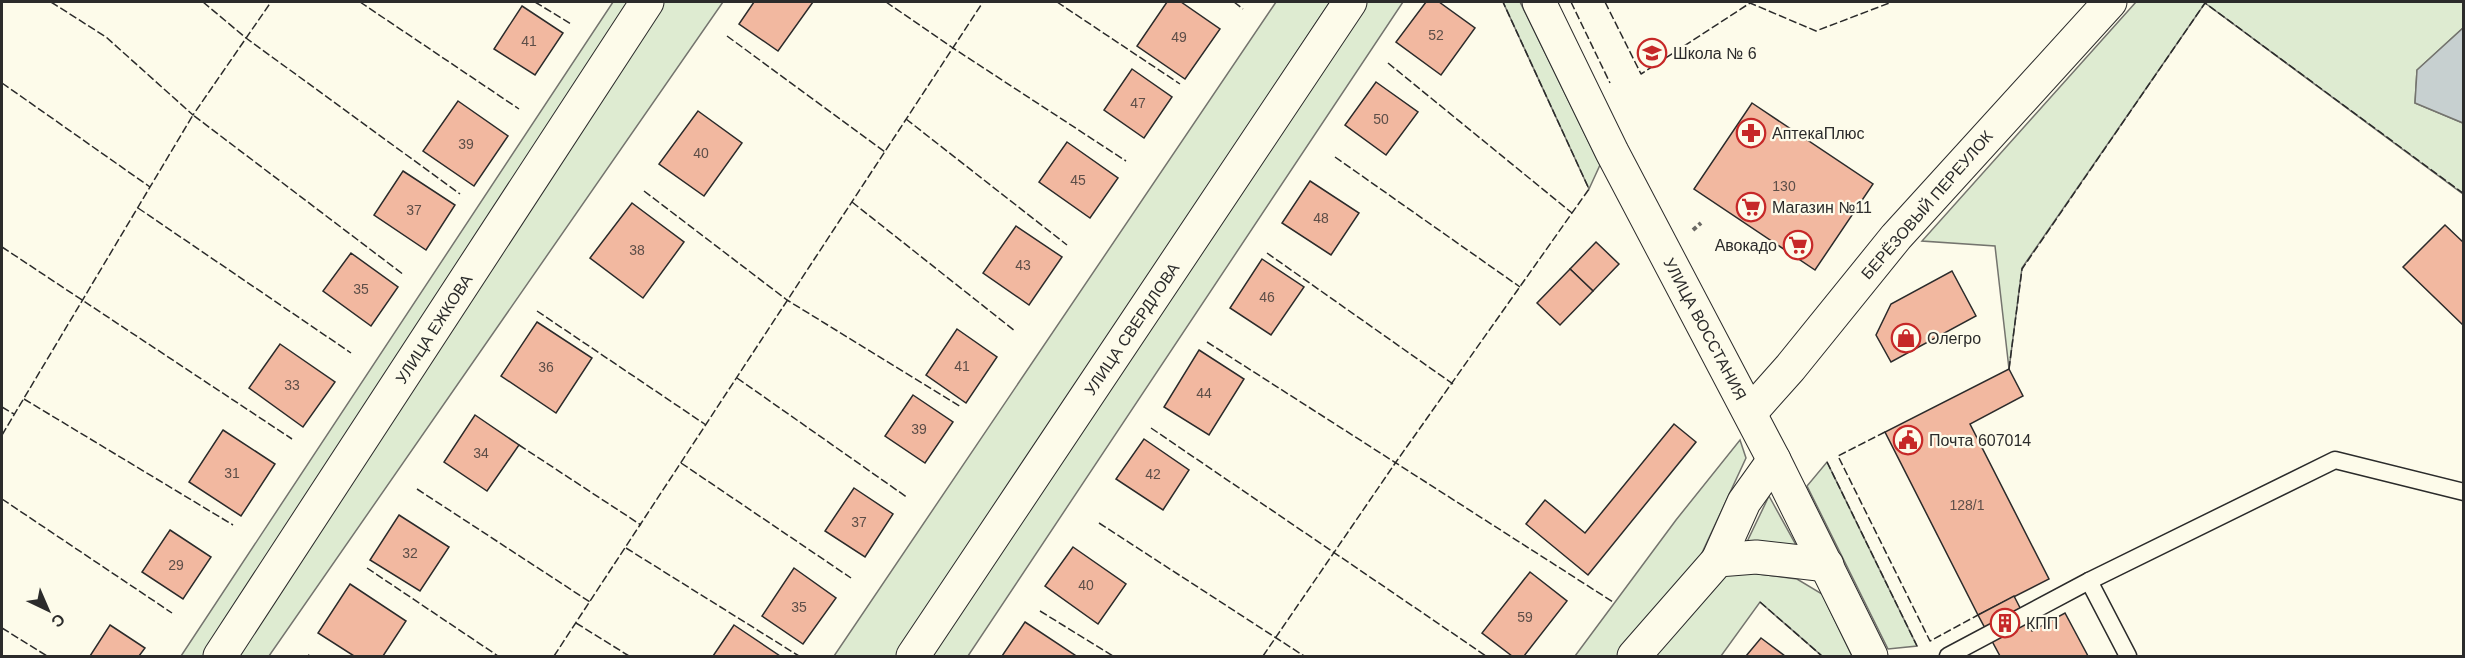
<svg xmlns="http://www.w3.org/2000/svg" width="2465" height="658" viewBox="0 0 2465 658" font-family="Arial,sans-serif">
<rect width="100%" height="100%" fill="#fdfbea"/>
<!-- green -->
<g fill="#deebd1" stroke="#74746e" stroke-width="1.5">
<polygon points="613,2 635,2 208,656 181,656"/>
<polygon points="663,2 723,2 269,656 235,656"/>
<polygon points="1276,2 1330,2 897,656 834,656"/>
<polygon points="1360,2 1403,2 968,656 925,656"/>
<polygon points="1503,2 1520,2 1600,165 1589,189"/>
<polygon points="2136,2 2463,2 2463,28 2417,70 2415,103 2463,123 2463,194 2205,3 2022,268 2009,369 1995,246 1922,241"/>
<polygon points="1740,440 1746,458 1701,555 1620,656 1575,656 1676,520"/>
<polygon points="1827,462 1917,646 1888,649 1807,486"/>
<polygon points="1769,496 1796,545 1745,546"/>
<polygon points="1743,572 1797,579 1822,594 1852,656 1822,656 1760,602 1721,656 1652,656 1720,576"/>
</g>
<!-- water -->
<polygon fill="#c7d0d0" stroke="#74746e" stroke-width="1.5" points="2463,28 2463,123 2415,103 2417,70"/>
<!-- building -->
<g fill="#f2b8a0" stroke="#2b2b2b" stroke-width="1.5">
<polygon points="754,2 813,2 778,51 739,24"/>
<polygon points="1167,2 1181,2 1220,29 1185,79 1137,46"/>
<polygon points="1426,2 1439,2 1475,28 1441,75 1396,42"/>
<polygon points="522,6 563,33 535,75 494,49"/>
<polygon points="1132,69 1172,97 1144,138 1104,110"/>
<polygon points="1376,82 1418,112 1386,155 1345,125"/>
<polygon points="458,101 508,136 474,186 423,151"/>
<polygon points="1752,103 1873,184 1815,270 1694,189"/>
<polygon points="698,111 742,143 704,196 659,164"/>
<polygon points="1067,142 1118,178 1090,218 1039,182"/>
<polygon points="403,171 455,205 426,250 374,215"/>
<polygon points="1310,181 1359,213 1331,255 1282,223"/>
<polygon points="632,203 684,242 643,298 590,258"/>
<polygon points="2445,225 2464,243 2464,326 2403,267"/>
<polygon points="1016,226 1062,257 1029,305 983,273"/>
<polygon points="1596,242 1619,264 1593,291 1570,269"/>
<polygon points="351,253 398,287 371,326 323,291"/>
<polygon points="1262,259 1304,287 1271,335 1230,308"/>
<polygon points="1570,269 1593,291 1560,325 1537,303"/>
<polygon points="1952,271 1976,316 1891,362 1876,335 1891,304"/>
<polygon points="537,322 592,358 556,413 501,376"/>
<polygon points="957,329 997,357 966,403 926,375"/>
<polygon points="280,344 335,382 303,427 249,388"/>
<polygon points="1199,350 1244,379 1209,435 1164,407"/>
<polygon points="2009,369 2023,396 1970,424 2049,579 1978,615 1885,432"/>
<polygon points="913,395 953,422 925,463 885,436"/>
<polygon points="475,415 519,445 487,491 444,462"/>
<polygon points="1674,424 1696,442 1588,575 1526,524 1545,500 1585,533"/>
<polygon points="223,430 275,464 241,516 189,482"/>
<polygon points="1144,439 1189,470 1163,510 1116,479"/>
<polygon points="854,488 893,514 865,557 825,531"/>
<polygon points="399,515 449,547 420,591 370,560"/>
<polygon points="170,530 211,557 183,599 142,572"/>
<polygon points="1073,547 1126,584 1098,624 1045,586"/>
<polygon points="794,568 836,598 803,644 762,616"/>
<polygon points="1530,572 1567,601 1524,656 1512,656 1482,633"/>
<polygon points="350,584 406,621 383,656 354,656 318,633"/>
<polygon points="2014,596 2032,631 2065,613 2088,656 2000,656 1978,615"/>
<polygon points="1025,622 1075,655 1074,656 1002,656"/>
<polygon points="110,625 145,648 139,656 90,656"/>
<polygon points="734,625 780,656 713,656"/>
<polygon points="1761,638 1785,656 1746,656"/>
</g>
<g fill="none" stroke-linecap="round" stroke-linejoin="round">
<!-- lane casing -->
<g stroke="#2b2b2b" stroke-width="19">
<g id="lane">
<polyline points="1948,656 2089,581"/>
<polyline points="2128,656 2089,581 2335,460 2464,492"/>
</g>
</g>
<!-- street casing -->
<g stroke="#2b2b2b" stroke-width="35">
<g id="street">
<polyline points="1750,413 1790,368 1896,237 2110,2"/>
<polyline points="1718,560 1744,502 1774,460"/>
<polyline points="220,656 647,2"/>
<polyline points="913,656 1350,2"/>
<polyline points="1634,656 1718,560 1756,557 1827,565"/>
</g>
</g>
<!-- secondary casing -->
<g stroke="#2b2b2b" stroke-width="35">
<polyline id="secondary" points="1539,2 1612,152 1774,460 1871,656"/>
</g>
<!-- path -->
<polyline stroke="#6a6964" stroke-width="4" stroke-dasharray="4.5 3" stroke-linecap="butt" points="1693,230 1701,223"/>
<!-- lane -->
<use href="#lane" stroke="#fdfbea" stroke-width="16"/>
<!-- street -->
<use href="#street" stroke="#fdfbea" stroke-width="33"/>
<!-- secondary -->
<use href="#secondary" stroke="#fdfbea" stroke-width="33"/>
<!-- fence -->
<g stroke="#2b2b2b" stroke-width="1.5" stroke-dasharray="8 3" stroke-linecap="butt">
<polyline points="51,2 106,37 193,115 271,2"/>
<polyline points="203,2 246,38 460,194"/>
<polyline points="360,2 519,109"/>
<polyline points="535,2 571,24"/>
<polyline points="886,2 953,48 1126,161"/>
<polyline points="1057,2 1180,84"/>
<polyline points="1234,2 1243,9"/>
<polyline points="1571,2 1610,83"/>
<polyline points="1605,2 1641,74 1750,3 1816,31 1892,2"/>
<polyline points="727,36 885,152"/>
<polyline points="1388,63 1572,213"/>
<polyline points="2,83 150,187"/>
<polyline points="906,119 1067,245"/>
<polyline points="1335,157 1520,287"/>
<polyline points="644,191 787,300 961,407"/>
<polyline points="852,202 1015,331"/>
<polyline points="138,208 351,353"/>
<polyline points="2,247 292,439"/>
<polyline points="1267,253 1453,384"/>
<polyline points="537,311 706,425"/>
<polyline points="1207,342 1613,602"/>
<polyline points="2009,369 2022,269 2205,3 2464,194"/>
<polyline points="737,378 908,498"/>
<polyline points="24,399 233,525"/>
<polyline points="2,407 14,414"/>
<polyline points="1151,428 1486,656"/>
<polyline points="1885,432 1838,456 1930,641 1978,615"/>
<polyline points="2,435 193,115 404,275"/>
<polyline points="519,445 641,525"/>
<polyline points="1827,462 1917,646"/>
<polyline points="681,463 851,578"/>
<polyline points="417,489 590,602"/>
<polyline points="2,499 172,613"/>
<polyline points="1099,523 1304,656"/>
<polyline points="626,548 799,656"/>
<polyline points="367,568 498,656"/>
<polyline points="1760,602 1822,656"/>
<polyline points="1040,611 1113,656"/>
<polyline points="576,623 629,656"/>
<polyline points="2,628 47,656"/>
<polyline points="308,655 310,656"/>
<polyline points="554,656 983,2"/>
<polyline points="1263,656 1396,462 1589,189 1503,2"/>
</g>
</g>
<!-- icons -->
<defs>
<g id="school-ring" transform="scale(1.5)"><circle r="9.5" fill="#fdfbea" stroke="#c62828" stroke-width="1.5"/><path d="M0-5L7-2L0 1L-7-2ZM-4 1L0 2.5L4 1V4Q0 6-4 4Z" fill="#c62828"/></g>
<g id="pharmacy-ring" transform="scale(1.5)"><circle r="9.5" fill="#fdfbea" stroke="#c62828" stroke-width="1.5"/><path d="M-2-6h4v4h4v4h-4v4h-4v-4h-4v-4h4Z" fill="#c62828"/></g>
<g id="supermarket-ring" transform="scale(1.5)"><circle r="9.5" fill="#fdfbea" stroke="#c62828" stroke-width="1.5"/><path d="M-6-5.5h2.5l.6 2H6L4.5 2H-2.5L-4.4-4H-6ZM-1.5 3.2a1.3 1.3 0 1 0 .1 0ZM3 3.2a1.3 1.3 0 1 0 .1 0Z" fill="#c62828"/></g>
<g id="shop-ring" transform="scale(1.5)"><circle r="9.5" fill="#fdfbea" stroke="#c62828" stroke-width="1.5"/><path d="M-5-2.5h2.3a2.7 3.5 0 0 1 5.4 0H5L5.5 6h-11ZM-1.5-2.5h3a1.5 2.3 0 0 0-3 0Z" fill="#c62828"/></g>
<g id="civic-ring" transform="scale(1.5)"><circle r="9.5" fill="#fdfbea" stroke="#c62828" stroke-width="1.5"/><path d="M-.6-6.5H3V-4.5H.6V-3L4-1V1h2V6H-6V1h2V-1L-.6-3ZM-1.2 2.5V6h2.4V2.5Z" fill="#c62828"/></g>
<g id="building-ring" transform="scale(1.5)"><circle r="9.5" fill="#fdfbea" stroke="#c62828" stroke-width="1.5"/><path d="M-4-6H4V6H1V3H-1V6H-4ZM-2.5-4.3h1.7v1.8h-1.7ZM.8-4.3h1.7v1.8H.8ZM-2.5-1h1.7V.8h-1.7ZM.8-1h1.7V.8H.8Z" fill="#c62828"/></g>
</defs>
<g fill-rule="evenodd">
<use href="#school-ring" x="1652" y="53"/>
<use href="#pharmacy-ring" x="1751" y="133"/>
<use href="#supermarket-ring" x="1751" y="207"/>
<use href="#supermarket-ring" x="1798" y="245"/>
<use href="#shop-ring" x="1906" y="338"/>
<use href="#civic-ring" x="1908" y="440"/>
<use href="#building-ring" x="2005" y="623"/>
</g>
<g text-anchor="middle" dominant-baseline="central" stroke-width="4.5" stroke-linejoin="round" paint-order="stroke">
<!-- number labels -->
<g font-size="14" fill="#5d4e48">
<text x="1436" y="35">52</text>
<text x="1179" y="37">49</text>
<text x="529" y="41">41</text>
<text x="1138" y="103">47</text>
<text x="1381" y="119">50</text>
<text x="466" y="144">39</text>
<text x="701" y="153">40</text>
<text x="1078" y="180">45</text>
<text x="1784" y="186">130</text>
<text x="414" y="210">37</text>
<text x="1321" y="218">48</text>
<text x="637" y="250">38</text>
<text x="1023" y="265">43</text>
<text x="361" y="289">35</text>
<text x="1267" y="297">46</text>
<text x="962" y="366">41</text>
<text x="546" y="367">36</text>
<text x="292" y="385">33</text>
<text x="1204" y="393">44</text>
<text x="919" y="429">39</text>
<text x="481" y="453">34</text>
<text x="232" y="473">31</text>
<text x="1153" y="474">42</text>
<text x="1967" y="505">128/1</text>
<text x="859" y="522">37</text>
<text x="410" y="553">32</text>
<text x="176" y="565">29</text>
<text x="1086" y="585">40</text>
<text x="799" y="607">35</text>
<text x="1525" y="617">59</text>
</g>
<!-- poi labels -->
<g font-size="16" fill="#2b2b2b" stroke="#fdfbea" text-anchor="start">
<text x="1673" y="53">Школа № 6</text>
<text x="1772" y="133">АптекаПлюс</text>
<text x="1772" y="207">Магазин №11</text>
<text x="1777" y="245" text-anchor="end">Авокадо</text>
<text x="1927" y="338">Олегро</text>
<text x="1929" y="440">Почта 607014</text>
<text x="2026" y="623">КПП</text>
</g>
<!-- street labels -->
<g font-size="16" fill="#2b2b2b" stroke="#fdfbea">
<text transform="translate(1927 205) rotate(-49)">БЕРЁЗОВЫЙ ПЕРЕУЛОК</text>
<text transform="translate(434 329) rotate(-57)">УЛИЦА ЕЖКОВА</text>
<text transform="translate(1132 329) rotate(-56)">УЛИЦА СВЕРДЛОВА</text>
<text transform="translate(1705 329) rotate(62)">УЛИЦА ВОССТАНИЯ</text>
</g>
</g>
<!-- border -->
<rect width="2465" height="658" fill="none" stroke="#2b2b2b" stroke-width="6"/>
<!-- north arrow -->
<g transform="translate(48 610) rotate(136)" stroke="#fdfbea" stroke-width="4.5" paint-order="stroke">
<path d="M0-4.5L10 22L0 15L-10 22Z" fill="#2b2b2b"/>
<text y="-9" font-size="16" font-weight="bold" text-anchor="middle" fill="#2b2b2b">С</text>
</g>
</svg>
